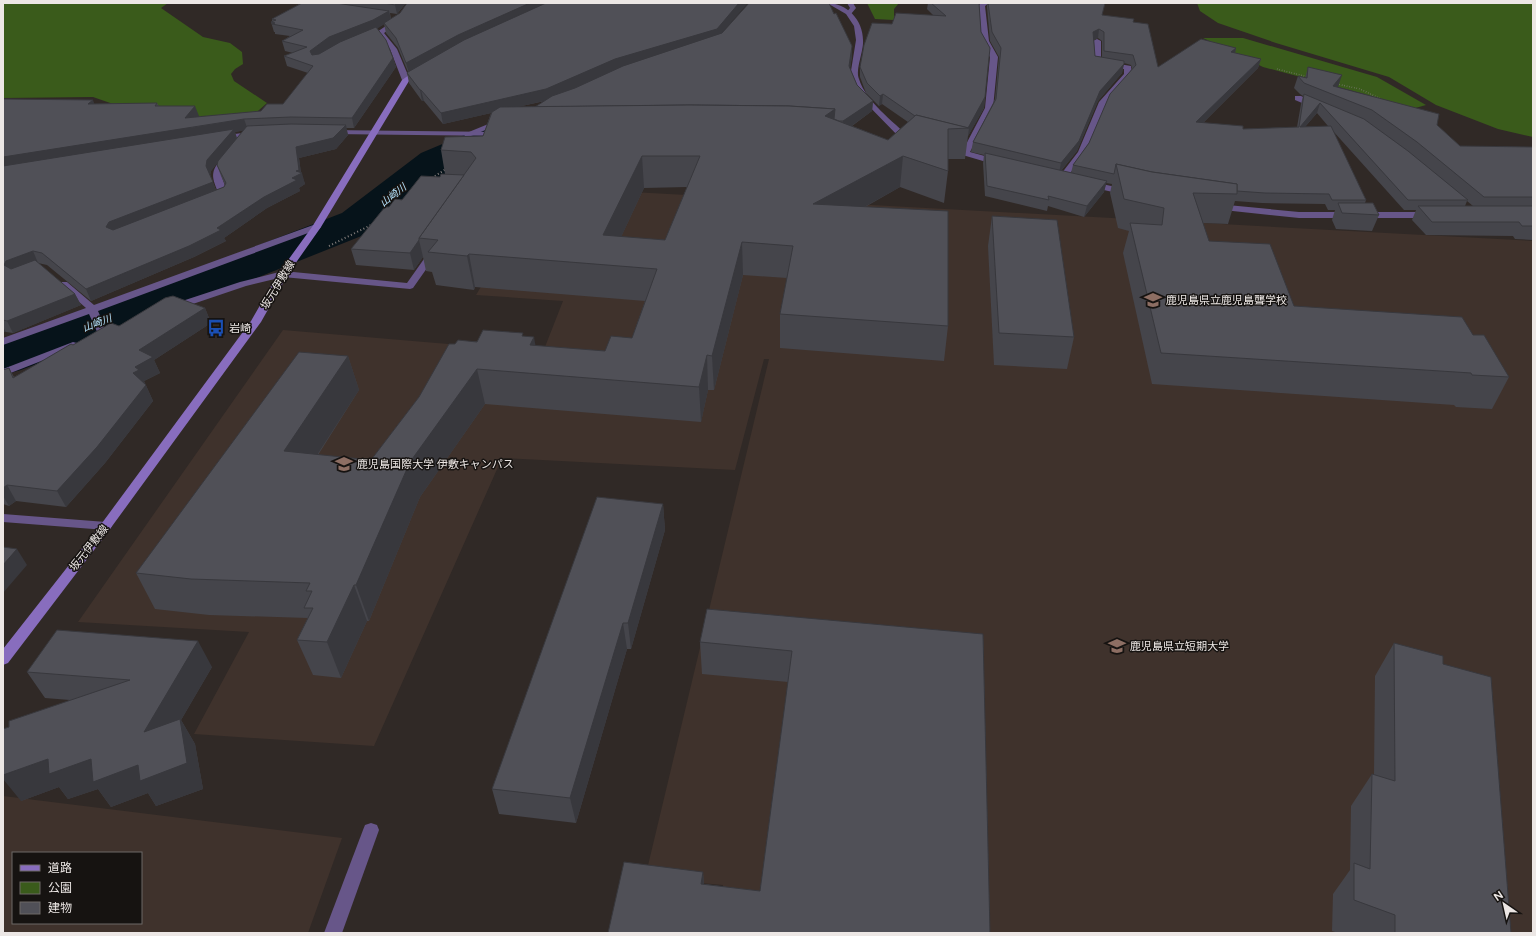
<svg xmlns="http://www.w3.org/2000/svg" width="1536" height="936" viewBox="0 0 1536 936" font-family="Figtree,'Noto Sans JP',sans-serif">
<rect width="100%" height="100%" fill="#302926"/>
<!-- built -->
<g fill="#3f322c" fill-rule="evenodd">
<polygon points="541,187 1533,241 1533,933 716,933 723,885 645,878 769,359 764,359 735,470 502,458 374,746 194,734 249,632 78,622 283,330 543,352 563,301 476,295"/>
<path d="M3,796L342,838L308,933H3ZM13,853H141V923H13Z"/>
</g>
<!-- green -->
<g fill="#3a5b1b">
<polygon points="3,3 168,3 161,8 203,37 230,43 242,52 243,64 235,69 231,74 234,81 267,103 251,117 205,118 139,113 93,97 3,98"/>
<polygon points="867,3 899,3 894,9 894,20 875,19"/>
<polygon points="1197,3 1533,3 1533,137 1498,129 1436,105 1389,77 1276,43 1218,23 1200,11"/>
<polygon points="1203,38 1243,38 1377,77 1426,105 1391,115 1364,94 1263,67"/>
</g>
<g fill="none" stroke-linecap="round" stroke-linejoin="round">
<!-- river -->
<polygon fill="#06131a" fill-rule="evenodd" points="516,115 530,119 535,127 530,135 449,171 374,231 151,320 21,370 3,375 3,341 117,300 342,213 421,153 502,119"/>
<!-- path-far1 -->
<g stroke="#86807e" stroke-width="1.5" stroke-dasharray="0.5 2" stroke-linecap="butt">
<polyline points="1277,69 1308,77"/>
<polyline points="1337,84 1360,89 1381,99"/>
</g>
<!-- path -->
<g stroke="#86807e" stroke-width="2" stroke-dasharray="1 2.5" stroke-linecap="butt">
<polyline points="432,178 446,169"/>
<polyline points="329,246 373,224"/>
</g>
<!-- lane -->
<g fill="#675689" fill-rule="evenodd">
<polygon points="847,3 853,3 856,8 851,14 846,13 850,8"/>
<polygon points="1295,96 1301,96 1321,106 1317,108 1314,108 1295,100"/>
<polygon points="498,120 504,120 505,122 471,136 465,136 464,134"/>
</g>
<!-- street -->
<g fill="#675689" fill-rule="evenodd">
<polygon points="294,3 307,3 320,7 317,9"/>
<polygon points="408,3 414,3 401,22 384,33 397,49 410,80 406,82 402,80 390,49 377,32 396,19"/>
<path d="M827,3C847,3 863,20 863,40C864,51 855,69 859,79C866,102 893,121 910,138V142H904L858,95L850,77L856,40L854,26L846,14Z"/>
<polygon points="981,3 989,3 985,6 989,41 998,57 993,108 970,152 1003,161 1004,163 1000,166 949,151 948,149 952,147 963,150 985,108 990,57 981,41 979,5"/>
<polygon points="1097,39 1101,41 1101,61 1131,66 1132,74 1107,103 1086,152 1065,180 1059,180 1058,178 1078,152 1099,102 1124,74 1124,69 1094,64 1093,41"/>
<polygon points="328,130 501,132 505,134 501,136 331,134 328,134"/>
<polygon points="257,131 260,131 260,135 219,140 215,138 219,136"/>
<path d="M228,153L232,156L223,168L221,174L228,195L220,200H214L213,198L219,194C210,174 211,171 225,154Z"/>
<polygon points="1089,181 1129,190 1130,192 1126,195 1086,186 1085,184"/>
<polygon points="1217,204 1299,212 1430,212 1435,215 1430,218 1299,218 1214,209 1213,207 1214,205"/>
<polygon points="316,224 321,227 319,229 98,311 108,334 107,336 99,336 89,314 3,345 3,338 86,308 61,286 59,284 61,282 67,282 94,305"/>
<polygon points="434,248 439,251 413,288 410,289 283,277 246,286 178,309 174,310 169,307 170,305 240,282 283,271 407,283 431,249"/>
<polygon points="73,342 77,343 78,345 77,347 3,376 3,369"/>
<polygon points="3,514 106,522 110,523 112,526 110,529 106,530 3,522"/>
<polygon points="371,823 377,825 379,830 342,933 324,933 363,830 365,825"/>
</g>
<!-- secondary -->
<polygon fill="#886dbe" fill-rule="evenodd" points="419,68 425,68 426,70 409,81 321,227 288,274 261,322 110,529 8,663 3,665 3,649 102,523 251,321 278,274 312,227 402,80"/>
</g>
<!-- wall -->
<g fill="#45454b" fill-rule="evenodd">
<path d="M302,3H406L397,14L390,13L391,19L722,34L834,14L852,46V56L850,68L857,85L873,101L872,111L852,126L888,140L908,122L882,104L879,106L866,93L860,77V67L892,24L934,16L927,9L928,3H979L985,97L984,108L968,136L965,159H948V171L944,203L900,187L865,207L948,326L944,361L780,348V314L787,278L743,275L714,390H708L701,422L485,404L420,497L369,621H367L341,678L313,675L297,640L308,618L209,615L155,609L136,573L348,356L359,390L318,455L371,460L419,397L455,344L524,336L535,346L605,351L632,338L645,301L475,287L474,290L436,285L432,272L426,271L423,257L414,270L356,265L351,249L389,207L445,174L441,150L483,136L491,113L443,124L424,101H422L409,83L407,73L408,72L398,48L386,33L384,24L377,28L393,58L396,67L354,128H346L348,135L336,149L299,158L301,173L305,184L299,188L300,191L267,208L224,238L226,241L194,257L91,301L47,265L38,263L75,294L81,305L13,333L6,332H3V99L94,104L157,103L159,106L199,116L198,117L261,111L283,104L308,73L287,66L284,56L293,53L285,51L282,41L290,36L275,34V32H274L271,22H272V19ZM545,101L535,107H517ZM244,130L237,138L235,132ZM217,163V165L221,176L225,185L224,187L216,190L210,175L211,171ZM687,187L665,240L621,237L644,188Z"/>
<path d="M987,3H1105L1102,15L1133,22L1158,67L1236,48L1235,53L1261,59L1258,68L1203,123L1243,129L1297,127L1301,104L1303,96L1300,94L1294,88L1298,76L1305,78L1308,67L1338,87L1437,125L1460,146L1533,147V240L1515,239L1513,236L1426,235L1412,220L1416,210H1404L1333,131L1366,200L1365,203L1379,215L1372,231L1336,229L1332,220L1335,210H1328L1325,204L1262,203L1235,201L1228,224L1203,223L1209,241L1294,306L1473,335L1509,377L1492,409L1456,407L1454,405L1152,384L1123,253L1129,231L1118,228L1110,193L1112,184L1106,183L1104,192L1084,217L1048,206L1047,211L985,196L983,163L984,155L971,152L973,142L995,99L999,57L990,41L987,7ZM1098,38L1102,41V57L1095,56L1094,40ZM1124,63L1131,65L1132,68L1089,143L1073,165L1071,173L1061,171L1077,151L1098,101L1122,73ZM1317,113L1328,126L1305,127ZM1467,201L1473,206H1465Z"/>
<polygon points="992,216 1074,337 1067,369 994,365 988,246"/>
<polygon points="205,308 211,323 154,360 160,373 144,381 153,401 105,463 66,507 16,501 9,506 3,504 3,370 9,368 14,377 73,345 119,326"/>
<polygon points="663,504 665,530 631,649 627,649 576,823 499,814 492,789"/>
<polygon points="983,634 990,933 608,933 703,872 704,884 760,891 788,682 702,674 700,642"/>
<polygon points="1394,643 1443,664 1511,933 1338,933 1332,931 1333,894 1350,870 1351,806 1372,774 1374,775 1375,676"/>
<polygon points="212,667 181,720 195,744 203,789 156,806 148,793 111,807 98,789 68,799 59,787 21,801 9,727 70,700 45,698 27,672"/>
</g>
<!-- shaded-wall -->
<g fill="#38383d">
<polygon points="397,3 406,3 397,14 395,5"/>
<polygon points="530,3 553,3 409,73 406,63 458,35"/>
<polygon points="739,3 748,3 717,39 548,100 443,124 441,113"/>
<polygon points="389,11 391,20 375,30 313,61 310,51 329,37"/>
<polygon points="1099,29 1098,38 1092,41 1093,32"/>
<polygon points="852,46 852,56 849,77 849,66"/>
<polygon points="1236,48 1234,58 1231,52"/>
<polygon points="393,58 396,67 354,128 352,118"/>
<polygon points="1261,59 1258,68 1194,132 1196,122"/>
<polygon points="1124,64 1122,73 1098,101 1077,151 1059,173 1061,163 1100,91"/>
<polygon points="1342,75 1338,87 1333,86"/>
<polygon points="420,90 421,90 424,101 422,101"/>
<polygon points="883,94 882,104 879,106 880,96"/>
<polygon points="985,97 984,108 968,136 969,128 968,128"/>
<polygon points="93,100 97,111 88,104"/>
<polygon points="873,101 872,111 843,132 843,121"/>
<polygon points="1320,103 1317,113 1296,137 1300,127"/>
<polygon points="195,106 199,116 190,128 244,119 248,130 235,132 237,139 211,171 210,177 3,168 3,157 185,118"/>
<polygon points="835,109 833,139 825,116"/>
<polygon points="346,125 348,135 336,149 299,158 301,174 302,173 305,184 299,188 300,191 267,208 224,238 226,241 194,257 91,301 86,289 217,228 292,178 296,171 296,147"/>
<polygon points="642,156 644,188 608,265 603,235"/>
<polygon points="903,156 900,187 812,236 813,204"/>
<polygon points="1107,181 1104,192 1084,217 1087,206"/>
<polygon points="213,182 217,193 113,234 106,227 109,222"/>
<polygon points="419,240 423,257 414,270 410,253"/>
<polygon points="742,242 743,275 714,390 712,356"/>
<polygon points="33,251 38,263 12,273 4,265 6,261"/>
<polygon points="469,254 475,287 474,290 467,256"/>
<polygon points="75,294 81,305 13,333 7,321"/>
<polygon points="205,308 211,323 154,360 160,373 144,381 153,401 105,463 66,507 57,491 133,373 139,350"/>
<polygon points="3,327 6,332 3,332"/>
<polygon points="534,337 540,371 530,345"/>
<polygon points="707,355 708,390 701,422 699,387"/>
<polygon points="348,356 359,390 297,486 284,451"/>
<polygon points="477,369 485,404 420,497 369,621 356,585 410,462"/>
<polygon points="7,485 16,501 9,506 3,496 3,488"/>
<polygon points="663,504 665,530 631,649 628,623"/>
<polygon points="17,549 27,565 3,593 3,565"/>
<polygon points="354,585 367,621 341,678 327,642"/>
<polygon points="623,623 627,649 576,823 570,798"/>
<polygon points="198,641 212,667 181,720 195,744 203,789 156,806 148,793 111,807 98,789 68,799 59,787 21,801 3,779 3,775 48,759 144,732"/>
<polygon points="703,872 705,901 701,884"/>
</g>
<!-- building -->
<g fill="#505057" stroke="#38383d" fill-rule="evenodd">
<polygon points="302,3 336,3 389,11 373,20 329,37 310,51 312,55 319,54 340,42 376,27 386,40 393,58 352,118 291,117 244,119 3,157 3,99 93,100 88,104 157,103 155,106 195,106 185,118 261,111 267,104 283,104 313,66 284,56 307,47 282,41 303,30 272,24 275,23 271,22 276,20 272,19"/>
<polygon points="384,3 397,3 395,5"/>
<polygon points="407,3 530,3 458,35 406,63 396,38 384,23 400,13"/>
<polygon points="546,3 739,3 717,29 615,59 546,89 441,113 421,90 420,90 407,73 408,72 464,40"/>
<polygon points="749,3 829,3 834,14 836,13 852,46 849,66 857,85 873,101 843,121 839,121 834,119 835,109 789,106 689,105 535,107 552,96 575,88 623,66 722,33"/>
<polygon points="931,3 979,3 981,32 990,48 985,97 968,128 916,115 915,116 883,94 880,96 867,83 860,67 864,45 872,23 892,24 896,13 946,16"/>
<polygon points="988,3 1105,3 1102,15 1134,19 1133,22 1148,24 1158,67 1201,39 1236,48 1231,52 1261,59 1196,122 1243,126 1243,129 1299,127 1304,94 1364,119 1408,151 1468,200 1408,200 1320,103 1300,127 1331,126 1366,200 1332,200 1329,194 1265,193 1237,191 1237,184 1152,172 1116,164 1114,174 1073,165 1089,143 1110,94 1136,65 1133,55 1104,51 1104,32 1099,29 1093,32 1095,56 1124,61 1124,64 1100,91 1079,141 1061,163 973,142 996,99 1001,48 992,32"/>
<polygon points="1308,67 1342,75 1333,86 1439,114 1437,125 1460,146 1533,147 1533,197 1484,197 1417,142 1372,110 1304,83 1298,76 1307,78"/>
<path d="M689,105L789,106L835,109L825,116L888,140L916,115L969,128L948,129V171L903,156L813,204L948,211V326L780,314L793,246L742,242L712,356L707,355L699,387L477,369L410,462L356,585H354L327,642L297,640L313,608H304L312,591H306L310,583L191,579L136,573L299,352L348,356L284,451L371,460L419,397L449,344H455L458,340L477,342L483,330L523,333L522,336L534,337L530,345L605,351L611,336L632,338L657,269L469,254L467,256L428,252L438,240L419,238L476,158L471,152L441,150L445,137L483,136L492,112L500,107ZM642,156H700L665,240L603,235Z"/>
<polygon points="291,124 346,125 333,138 296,147 299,170 296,171 302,173 292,178 297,180 264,197 217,228 221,230 189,246 86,289 42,253 33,251 6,261 4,265 11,269 35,260 75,294 7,321 3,320 3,166 234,129 207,160 206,166 213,182 109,222 106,227 113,230 224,187 226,183 217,165 218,161 247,126"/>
<polygon points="985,153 1107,181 1087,206 1048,196 1049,200 987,186"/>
<polygon points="1116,164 1152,172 1237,184 1237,194 1193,193 1209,241 1270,244 1294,306 1462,317 1473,335 1484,335 1509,377 1472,375 1471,373 1161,353 1130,223 1162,225 1164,208 1124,199"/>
<polygon points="441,174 464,175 419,238 419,240 410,253 351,249 385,207 389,207 395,199 402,200 421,176 440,177"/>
<polygon points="1338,203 1373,203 1379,215 1342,213"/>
<polygon points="1418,206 1533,206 1533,226 1522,226 1519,222 1432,222"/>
<polygon points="992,216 1057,220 1074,337 999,333"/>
<polygon points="173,296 205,308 139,350 153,357 135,367 139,370 133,373 146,385 97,447 57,491 7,485 3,488 3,370 9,368 13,378 71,344 73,345 111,323 119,326 165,298"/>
<polygon points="597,497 663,504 628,623 623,623 570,798 492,789"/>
<polygon points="3,547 17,549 3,565"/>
<polygon points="707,609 983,634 990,933 608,933 624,862 703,872 701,884 760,891 792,651 700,642"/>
<polygon points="57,630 198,641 144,732 180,719 187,763 140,781 138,765 93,782 91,759 49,774 48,759 3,775 3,729 9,727 9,721 130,680 27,672"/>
<polygon points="1394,643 1443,656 1443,664 1491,677 1511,933 1395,933 1395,915 1354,900 1354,863 1370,869 1372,774 1395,781"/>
</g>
<!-- icons -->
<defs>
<g id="school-bare" transform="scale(1.38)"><path d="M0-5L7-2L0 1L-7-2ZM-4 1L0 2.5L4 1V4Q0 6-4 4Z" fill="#8d6e63" stroke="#161311" stroke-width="2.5" paint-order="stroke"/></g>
<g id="bus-bare" transform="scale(1.38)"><path d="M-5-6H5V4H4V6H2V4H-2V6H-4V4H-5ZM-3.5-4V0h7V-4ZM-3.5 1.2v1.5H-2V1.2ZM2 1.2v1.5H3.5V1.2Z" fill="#1a4fb4" stroke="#161311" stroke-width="2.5" paint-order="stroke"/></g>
<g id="university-bare" transform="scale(1.38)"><path d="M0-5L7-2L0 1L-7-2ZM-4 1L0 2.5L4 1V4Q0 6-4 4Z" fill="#8d6e63" stroke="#161311" stroke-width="2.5" paint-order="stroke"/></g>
</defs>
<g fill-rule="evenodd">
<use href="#school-bare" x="1153" y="300"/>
<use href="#bus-bare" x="216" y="328"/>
<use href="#university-bare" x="344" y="464"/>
<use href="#university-bare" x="1117" y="646"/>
</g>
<g text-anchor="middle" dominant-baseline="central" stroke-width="3" stroke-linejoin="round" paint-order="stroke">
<!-- far-water labels -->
<g font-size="10" font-style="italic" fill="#b5e4fe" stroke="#161311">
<text transform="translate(393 195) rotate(-38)">山崎川</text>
<text transform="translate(97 323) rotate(-21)">山崎川</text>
</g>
<!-- street labels -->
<g font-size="11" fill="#ece7e5" stroke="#161311">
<text transform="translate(278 285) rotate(-59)">坂元伊敷線</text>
<text transform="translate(89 548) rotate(-52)">坂元伊敷線</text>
</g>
<!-- poi labels -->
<g font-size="11" fill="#ece7e5" stroke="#161311" text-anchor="start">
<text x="1166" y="300">鹿児島県立鹿児島聾学校</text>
<text x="229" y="328">岩崎</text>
<text x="357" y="464">鹿児島国際大学 伊敷キャンパス</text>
<text x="1130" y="646">鹿児島県立短期大学</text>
</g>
</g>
<!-- border -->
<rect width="1536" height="936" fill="none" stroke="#ece7e5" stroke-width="8"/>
<!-- legend -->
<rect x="12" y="852" width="130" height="72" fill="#161311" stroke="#6c6866"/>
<rect x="20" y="865" width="20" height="6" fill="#886dbe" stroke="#6c6866"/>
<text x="48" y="872" font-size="12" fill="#ece7e5">道路</text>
<rect x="20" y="882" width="20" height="12" fill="#3a5b1b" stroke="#6c6866"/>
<text x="48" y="892" font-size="12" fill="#ece7e5">公園</text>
<rect x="20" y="902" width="20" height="12" fill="#505057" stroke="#6c6866"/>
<text x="48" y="912" font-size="12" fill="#ece7e5">建物</text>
<!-- north arrow -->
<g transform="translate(1504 904) rotate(326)" stroke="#161311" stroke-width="3" paint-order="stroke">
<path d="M0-3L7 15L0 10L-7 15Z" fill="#ece7e5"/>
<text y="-6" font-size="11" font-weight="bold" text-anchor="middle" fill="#ece7e5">N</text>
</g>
</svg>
